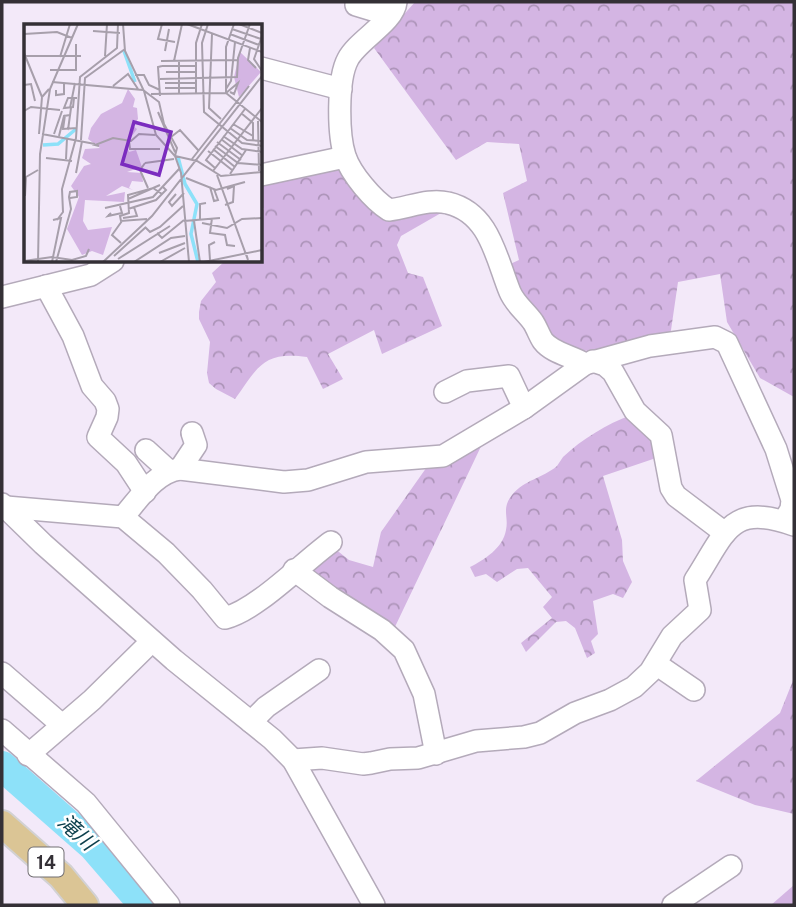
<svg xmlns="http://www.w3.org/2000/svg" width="796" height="907" viewBox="0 0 796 907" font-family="'Public Sans','Noto Sans JP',sans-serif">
<defs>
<pattern id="forest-crowns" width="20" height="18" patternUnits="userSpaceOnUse" patternTransform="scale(1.75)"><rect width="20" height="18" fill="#d4b5e3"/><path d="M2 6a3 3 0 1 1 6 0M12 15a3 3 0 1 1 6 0" fill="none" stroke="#ad94b9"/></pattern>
</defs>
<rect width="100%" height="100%" fill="#f3e9f9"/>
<!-- forest -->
<g fill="url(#forest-crowns)">
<polygon points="415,2 794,2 794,397 760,378 727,322 720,274 678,282 670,337 603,353 574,349 550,337 519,297 508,265 519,260 503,193 527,181 519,144 487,142 456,160 374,48"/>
<path d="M343,162L383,213L448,209L401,236L397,245L408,273L423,277L442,326L382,354L374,330L328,354L343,379L323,389L307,357C263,351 258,367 235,399L216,389L209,383L207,373L210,342L199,319V312L201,301L216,282L212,273L225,261H261V212L264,209L261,205V182Z"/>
<path d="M631,415L652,433L659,457L603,476L622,540L623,561L632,582L623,598L613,594L593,601L598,634L591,641L595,653L587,658L575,628L566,621L556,622L526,652L521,643L552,618L543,607L552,597L528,568L517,569L497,582L486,574L475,577L470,567C484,560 503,548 506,530C509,516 501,509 512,495C524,480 543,478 557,466C559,463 561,460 563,457C582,439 607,424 631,415Z"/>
<polygon points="485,438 393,631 302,570 334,548 349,560 373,567 381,532 429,464"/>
<polygon points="794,678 794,814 755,805 696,781 780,713"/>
<polygon points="794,885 794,905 771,905"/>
</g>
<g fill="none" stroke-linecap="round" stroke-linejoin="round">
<!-- river -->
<polyline stroke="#8de1f9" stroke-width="30" points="2,766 93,846 144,905"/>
<!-- minor casing -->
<g stroke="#b4aaba" stroke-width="24">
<g id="minor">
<path d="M396,2C394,22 358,40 348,59C337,79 338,135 345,156C351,174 373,200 389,210C408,208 429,198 448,203C490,213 496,258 510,292C515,304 525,311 533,322C537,328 539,335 543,341C552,353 572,356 585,364"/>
<polyline points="356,5 389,15"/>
<polyline points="261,68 341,89"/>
<polyline points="261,175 345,157"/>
<polyline points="46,286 73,336 92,386 105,401 108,409 107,417 98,437 126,463 145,492"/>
<polyline points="2,297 91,275 113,261"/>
<polyline points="593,361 605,365 613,372 635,411 661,435 671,488 676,496 725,533"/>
<polyline points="445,392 467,381 509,376 524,408"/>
<polyline points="146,450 169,471"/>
<polyline points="180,469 196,445 192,433"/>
<polyline points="2,504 43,544 174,660 272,739 293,760 374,905"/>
<path d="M6,507L123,517L166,553L202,590L225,618C257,610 302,563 331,542"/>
<path d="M123,517C139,499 155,472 180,469L284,482L308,480L366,462L443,456L524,408L585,364L650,346L715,337L727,343L776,449L792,500L791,509L784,521"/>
<polyline points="294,570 330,597 382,630 404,650 424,694 436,754"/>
<polyline points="656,664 694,690"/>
<polyline points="2,673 62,725"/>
<polyline points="251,722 266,707 319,670"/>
<polyline points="2,730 86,803 169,905"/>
<polyline points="28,755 92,700 152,641"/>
<path d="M293,760L322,758L363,764L371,763L390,759L418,758L476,741L524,737L540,733L575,713L610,700L634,687L650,672L672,636L700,610L695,580C726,532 730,502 794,525"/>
<polyline points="673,905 731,866"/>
</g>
</g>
<!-- major casing -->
<g stroke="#d2d1d3" stroke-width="30">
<polyline id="major" points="2,824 61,876 85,905"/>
</g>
<!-- minor -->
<use href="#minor" stroke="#fff" stroke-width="21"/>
<!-- major -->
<use href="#major" stroke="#dbc595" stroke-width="26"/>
</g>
<g text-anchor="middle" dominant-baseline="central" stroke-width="5" stroke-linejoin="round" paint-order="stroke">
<!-- shield labels -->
<rect fill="#fff" stroke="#716e72" stroke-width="2" x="28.5" y="847.5" width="35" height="29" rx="5"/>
<g font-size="18" font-weight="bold" fill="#343036">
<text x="46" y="862">14</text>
</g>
<!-- water labels -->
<g font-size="21" font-style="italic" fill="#0b3f4c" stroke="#fff">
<text transform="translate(77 832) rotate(42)">滝川</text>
</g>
</g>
<!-- overview -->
<g transform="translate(24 24)">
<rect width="238" height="238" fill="#f3e9f9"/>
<path d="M216,28L237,48L215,73L210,53ZM104,65L111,75L109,83L113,84L114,95L109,102L113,105L102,120L105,128L112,126L118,143L103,148L118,149L119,158L108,157L105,164L109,166L98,162L82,172L101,168L100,178L61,176L59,197L64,206L88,203L79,231L68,227L58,231L43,205L55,173L47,162L60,142L67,140L58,134L61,125L76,124L64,115L67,104L77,90L98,79Z" fill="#d4b5e3"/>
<path fill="none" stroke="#8de1f9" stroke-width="3.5" d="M100,27L111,58M19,121L34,120L52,105M154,133L161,160L173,180L167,210L174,238"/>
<path fill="none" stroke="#a79fab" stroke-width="2" d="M99,0L101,27L120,67L132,111L151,132L157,149L165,238M138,0L134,15L151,18M163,0L238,28M184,0L178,19L180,88L218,119L238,122M215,0L238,9M208,5L237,15M69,7L96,9M0,10L33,8L48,14M188,10L185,84L197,95M206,10L235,21M238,12L230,35L238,47M226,24L224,36L232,44M141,27L145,5M0,29L18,73L25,65M0,32H57M81,32L83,0M36,33L46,0M137,37L213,36M150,37L158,0M155,37V70M138,42H172M26,46H52V20M142,48H172M111,51H120L125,61L136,66M136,55L213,53L214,34L226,0M28,58L119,66L135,78L140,100L153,124L151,132L173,137L197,152L238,148M141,59H172M0,61L7,60L11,77M89,62L104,50L114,65M141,64H172M202,65L207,57L211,18M32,66V71L40,70V59M202,69V23L210,0M202,69L214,59L210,70L206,68M127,70L202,69L238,98M172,70V19L178,0M136,72L134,43L138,42M50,74L49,83L40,84L44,74H53M46,84L51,59M0,87L7,83L36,86M134,88L151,128M217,89L229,99V117M41,91L39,105L53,104M234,97L235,147M209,100L229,112M206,104L223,116L238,117M44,106L47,84M15,110L18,73M18,110L71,120M30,110L38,87M35,112L40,92L46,91M199,112L218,125L238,128M147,113L156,106L174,126M197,115L219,132M57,116L61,54L101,25M105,116L106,125H136M193,118L217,136M75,122L71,121L89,114L107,117L115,110L131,111M191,122L214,139L238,141M189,125L211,143M184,127L208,146M22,134L48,137M42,135L43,114M168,135L225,62M121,139L116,146L124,164M121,139L150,135M191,144L182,136L221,85M189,147L238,84M52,149L58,117M206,150L222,126M193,151L224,236L222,229M162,154L192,166L221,158M186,163L190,177L194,176L190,165M152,170L145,178L148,182L160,169M1,172L2,153L14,146M104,175L136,161M201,181L209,178L210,162L203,165M81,184L129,173L155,145M104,185L132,176L142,166L138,162M87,189L84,192L98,189L96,182M99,194L113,192L110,183M188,194L186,209L201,211L203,221L211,222M123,195L97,197L96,192L105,189L104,171L129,164L138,170M176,195V180L182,179M33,196L39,188L38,165L52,114L56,53L93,24L94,0M160,197L196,194M170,197L176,238M178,199L203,204L218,195L238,194M121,203L126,208L136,203L159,182M133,209L138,214L160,196M97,219L88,211L98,197M135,229L161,219M90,232L122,203M94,235L146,202M186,236L185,221L191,218M0,237L28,233L48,236L62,232L65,225M14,238L16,130L26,65L54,0M28,238L37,194L29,196M32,238L47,185L45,173L46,168L53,167V173L46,174M79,238L128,192L238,52M110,238L147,214L161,212M136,238L161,224M180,238L238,226"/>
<path fill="#7b2cbf" fill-opacity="0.15" stroke="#7b2cbf" stroke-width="3.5" d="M110,98L147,108L135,151L98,140Z"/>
<rect width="238" height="238" fill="none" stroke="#343036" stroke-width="3.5"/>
</g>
<!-- border -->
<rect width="796" height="907" fill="none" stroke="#343036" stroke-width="7"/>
</svg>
